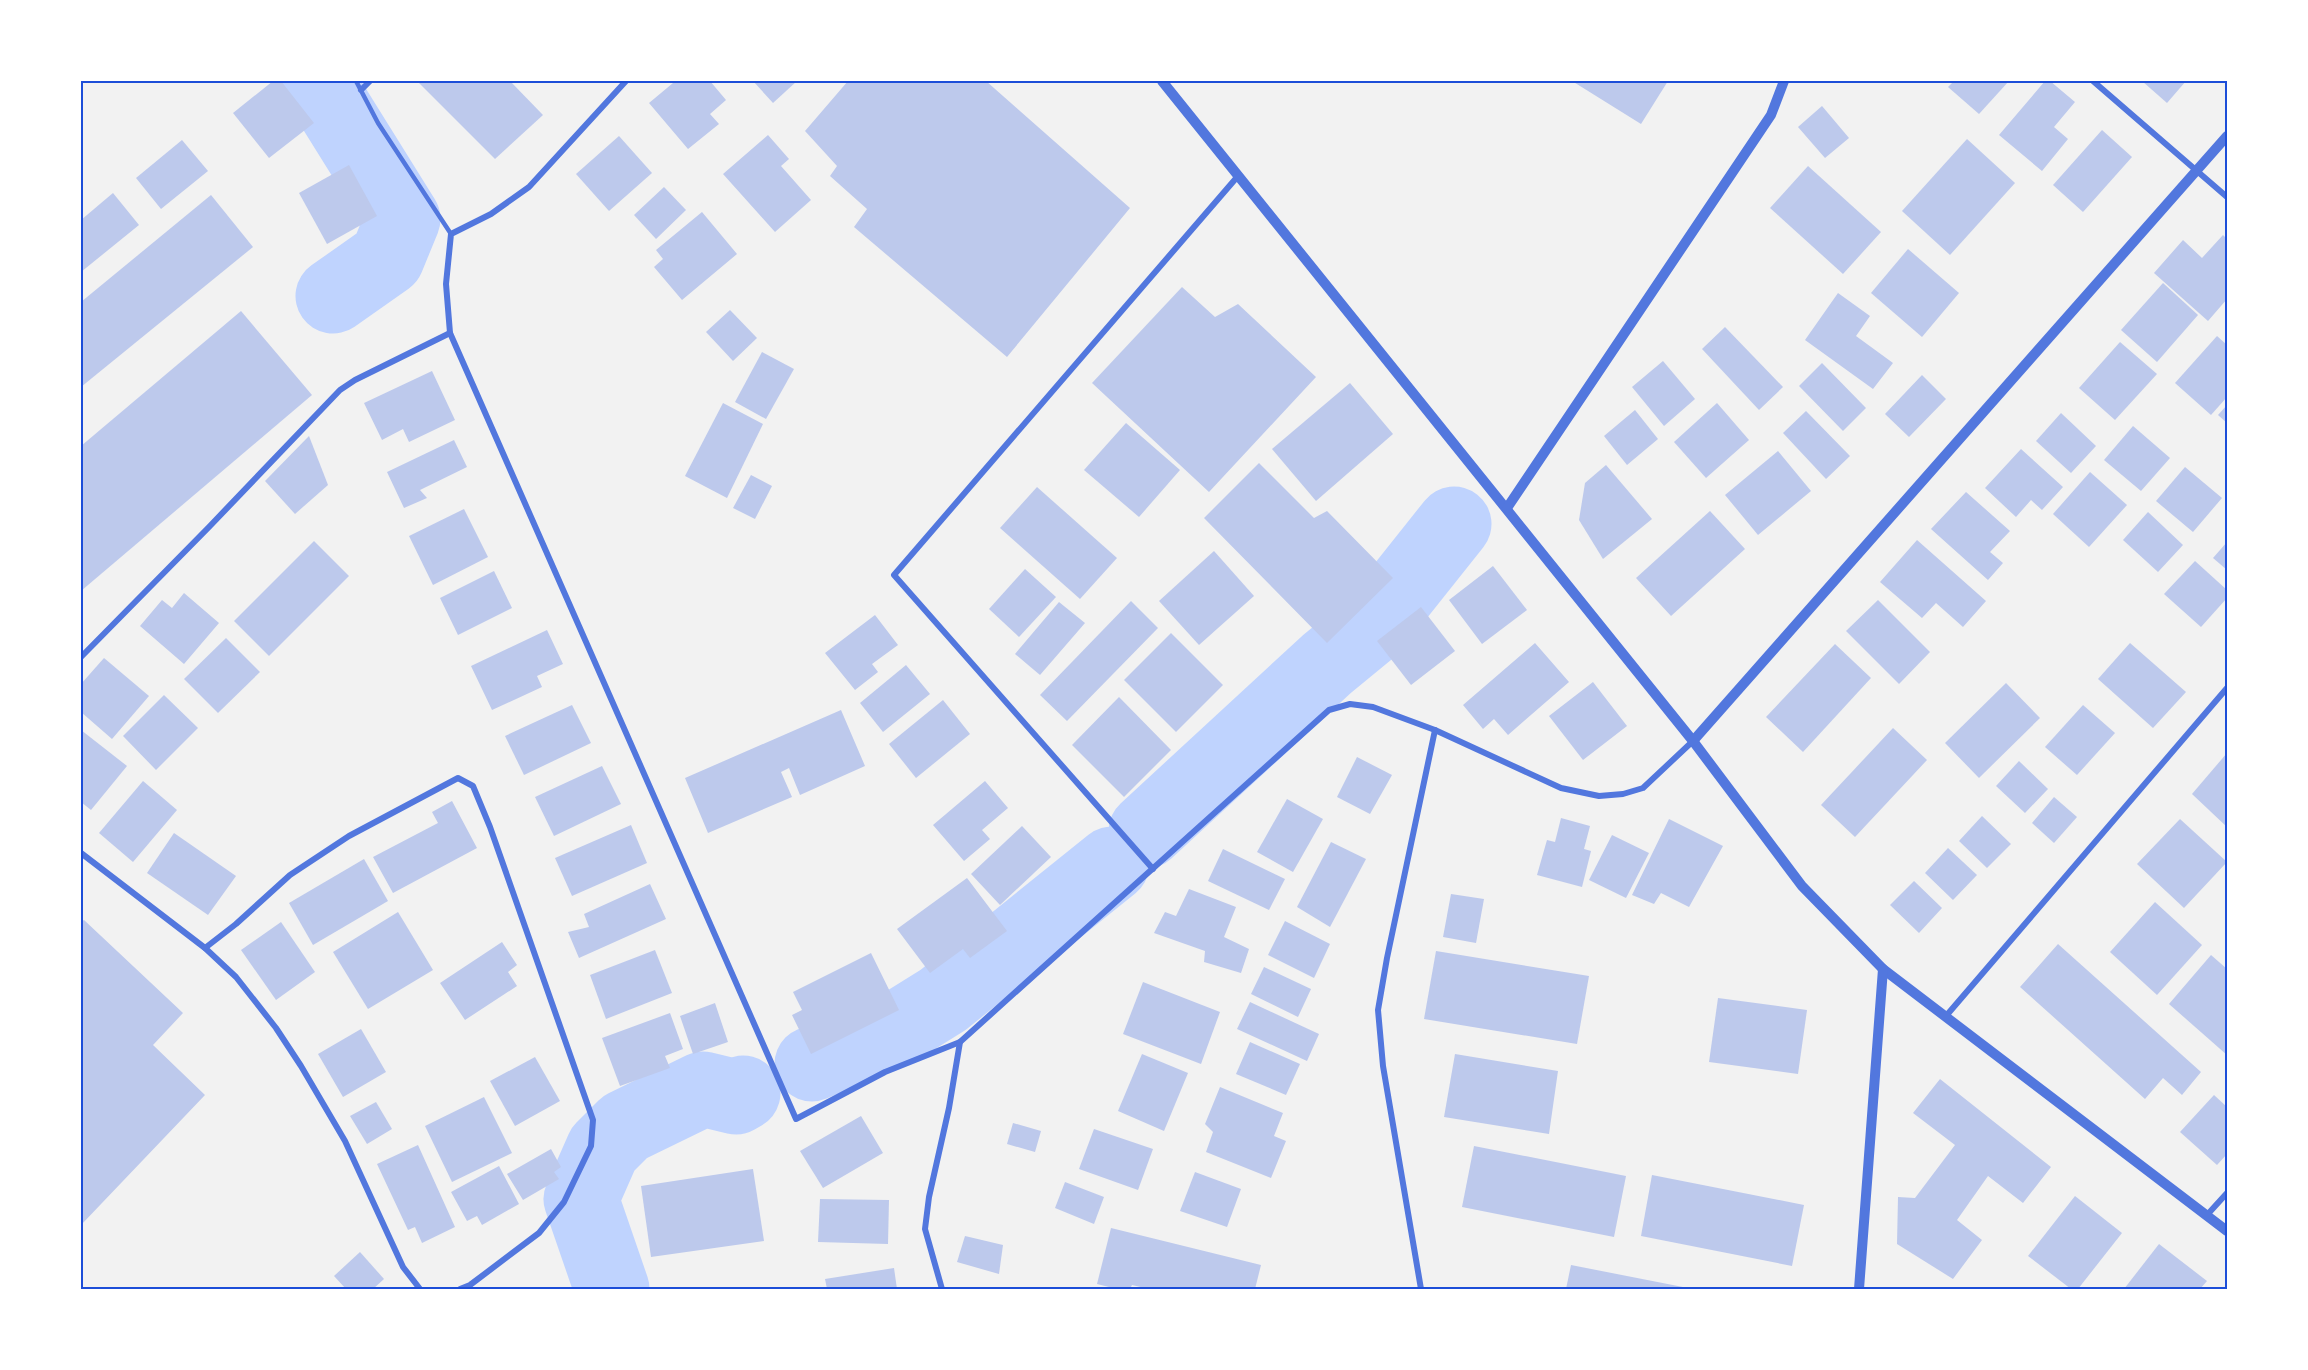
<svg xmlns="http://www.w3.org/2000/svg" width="2308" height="1370" viewBox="0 0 2308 1370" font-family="'Nunito Sans',sans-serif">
<rect width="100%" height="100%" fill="#f2f2f2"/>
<!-- green -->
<polygon fill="#dbe4f7" points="620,1215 644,1289 589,1289 593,1231"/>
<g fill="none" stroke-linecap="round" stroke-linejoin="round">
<!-- river -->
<g stroke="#bfd3fe" stroke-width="75">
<polyline points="317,81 403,219 387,258 333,296"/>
<polyline points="1146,831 1327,664 1372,627 1454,524"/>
<polyline points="812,1064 898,1028 943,1000 1112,864"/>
<polyline points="612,1289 581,1199 603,1149 625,1127 703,1089 736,1097 743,1093"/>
</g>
</g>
<!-- building -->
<g fill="#bdc9ec">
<polygon points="273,81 281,81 314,123 269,158 233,113"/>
<polygon points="417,81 510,81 543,115 495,159"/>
<polygon points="672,81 710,81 726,100 710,114 719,124 688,149 649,103 673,83"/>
<polygon points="753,81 797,81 773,103"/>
<polygon points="848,81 986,81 1130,208 1007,357 854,227 867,209 830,176 837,166 805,131"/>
<polygon points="1572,81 1668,81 1641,124"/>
<polygon points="1954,81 2009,81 1979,114 1948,87"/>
<polygon points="2045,81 2050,81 2075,102 2054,127 2068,139 2042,171 1999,135"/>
<polygon points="2142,81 2186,81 2167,103"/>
<polygon points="1822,106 1849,138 1825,158 1798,127"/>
<polygon points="2102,130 2132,157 2083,212 2053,185"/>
<polygon points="768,135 789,159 781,166 811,200 775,232 723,174"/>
<polygon points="619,136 652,173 609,211 576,174"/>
<polygon points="1967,139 2015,183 1950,255 1902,211"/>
<polygon points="182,140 208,171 161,209 136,178"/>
<polygon points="349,165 377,216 327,244 299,193"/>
<polygon points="1808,166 1881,232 1843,274 1770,208"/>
<polygon points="664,187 686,210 656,239 634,215"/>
<polygon points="113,193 139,225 81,272 81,220"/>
<polygon points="211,195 253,247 81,387 81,302"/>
<polygon points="702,212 737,254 682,300 654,267 663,259 656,250"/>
<polygon points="2223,235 2227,239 2227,299 2208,321 2154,273 2183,240 2202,258"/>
<polygon points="1908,249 1959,293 1922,337 1871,293"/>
<polygon points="2163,283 2198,315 2157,362 2121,330"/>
<polygon points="1182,287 1215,317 1238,304 1316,377 1209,492 1092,383"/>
<polygon points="1838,293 1870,316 1856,336 1893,363 1873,389 1805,340"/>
<polygon points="730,310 757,338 733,361 706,332"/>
<polygon points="241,311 312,395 81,591 81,446"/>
<polygon points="1725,327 1783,387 1759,410 1702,349"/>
<polygon points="2217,336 2227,345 2227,397 2211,415 2175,383"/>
<polygon points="2120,342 2157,374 2115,420 2079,388"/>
<polygon points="762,352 794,369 766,419 735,402"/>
<polygon points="1663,361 1695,399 1664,426 1632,387"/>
<polygon points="1822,363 1866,408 1843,431 1799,386"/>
<polygon points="432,371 455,420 409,442 403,429 382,440 364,403"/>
<polygon points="1922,375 1946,399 1909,437 1885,414"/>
<polygon points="1350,383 1393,434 1316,501 1272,449"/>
<polygon points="723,403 763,424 727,498 685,476"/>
<polygon points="1717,403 1749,440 1706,478 1674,442"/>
<polygon points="2227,405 2227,423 2218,415"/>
<polygon points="1635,410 1658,439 1627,465 1604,436"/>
<polygon points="1806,411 1850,456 1826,479 1783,433"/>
<polygon points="2061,413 2096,446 2071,473 2036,441"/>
<polygon points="1126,423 1180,470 1139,517 1084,470"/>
<polygon points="2133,426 2170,458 2141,491 2104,460"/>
<polygon points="309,436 328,485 295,514 265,481"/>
<polygon points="454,440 467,467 420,490 427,498 404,508 387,472"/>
<polygon points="2021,449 2063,487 2042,510 2031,500 2016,517 1985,488"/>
<polygon points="1778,451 1811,491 1758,535 1725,495"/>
<polygon points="1259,463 1314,518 1327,511 1393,578 1327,643 1204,518"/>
<polygon points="1606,465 1652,519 1603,559 1579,520 1585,483"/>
<polygon points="2185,467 2222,498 2193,532 2156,501"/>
<polygon points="2090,472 2127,505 2089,547 2053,514"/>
<polygon points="751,475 772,486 755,519 733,508"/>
<polygon points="1037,487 1117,558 1080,599 1000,528"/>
<polygon points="1966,492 2010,531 1990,552 2003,563 1988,580 1931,529"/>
<polygon points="464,509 488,557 433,585 409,536"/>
<polygon points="1710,511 1745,549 1671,616 1636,578"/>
<polygon points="2148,512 2183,545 2158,572 2123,540"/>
<polygon points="1917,540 1986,601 1963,627 1936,603 1922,618 1880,582"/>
<polygon points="314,541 349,576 269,656 234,621"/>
<polygon points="2227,542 2227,570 2213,558"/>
<polygon points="1214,551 1254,596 1199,645 1159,601"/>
<polygon points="2195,561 2227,590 2227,598 2201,627 2164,594"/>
<polygon points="1493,566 1527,610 1482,644 1449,600"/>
<polygon points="1025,569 1056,597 1019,637 989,609"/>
<polygon points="494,571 512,608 458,635 440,598"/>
<polygon points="184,593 219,623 184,664 140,626 162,600 172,608"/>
<polygon points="1878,600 1930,652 1899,684 1846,631"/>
<polygon points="1131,601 1158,628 1067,721 1040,695"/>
<polygon points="1059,602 1085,623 1040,675 1015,654"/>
<polygon points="1421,607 1455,651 1411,685 1377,641"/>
<polygon points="875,615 898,645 872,664 878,672 855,690 825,653"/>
<polygon points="547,630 563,664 537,676 542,687 492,710 471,666"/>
<polygon points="1171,633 1223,685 1176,732 1124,680"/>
<polygon points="226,638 260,672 218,713 184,679"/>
<polygon points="1535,643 1569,682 1508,735 1494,719 1483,729 1463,705"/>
<polygon points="2130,643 2186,692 2153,728 2098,679"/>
<polygon points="1835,644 1871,678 1803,752 1766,717"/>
<polygon points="104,658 149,696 112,739 81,712 81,684"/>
<polygon points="906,665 930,694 883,732 860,703"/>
<polygon points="1593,682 1627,726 1583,760 1549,716"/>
<polygon points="2006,683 2040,718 1979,778 1945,743"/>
<polygon points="164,695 198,728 156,770 123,736"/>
<polygon points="1119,697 1171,750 1124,797 1072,745"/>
<polygon points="943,700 970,734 916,778 889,744"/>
<polygon points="572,705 591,743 524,775 505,736"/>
<polygon points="2083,705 2115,733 2077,775 2045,747"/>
<polygon points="841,710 865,766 800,795 789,768 781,772 792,797 708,833 685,778"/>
<polygon points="1893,728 1927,760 1855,837 1821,805"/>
<polygon points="81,730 127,766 91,810 81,802"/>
<polygon points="2227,753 2227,827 2192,794"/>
<polygon points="1357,757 1392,775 1370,814 1337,797"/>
<polygon points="2019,761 2048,789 2025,813 1996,786"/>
<polygon points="602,766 621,804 554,836 535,797"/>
<polygon points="143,781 177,810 133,862 99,833"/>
<polygon points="985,781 1008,808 982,830 990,839 964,861 933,825"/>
<polygon points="2054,797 2077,817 2054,843 2032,823"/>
<polygon points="1287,799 1323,819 1293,872 1257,852"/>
<polygon points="452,801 477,848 393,893 373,857 438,823 432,812"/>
<polygon points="1982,816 2011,844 1987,868 1959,841"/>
<polygon points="1561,818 1590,826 1584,849 1591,851 1582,887 1537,875 1547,840 1555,842"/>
<polygon points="1669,819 1723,846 1689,907 1661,893 1654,904 1632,895"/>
<polygon points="2180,819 2227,862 2184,908 2137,864"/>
<polygon points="631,825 647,863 572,896 555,858"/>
<polygon points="1022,826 1051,857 1000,905 971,874"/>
<polygon points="174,833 236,876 208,915 147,873"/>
<polygon points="1612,835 1649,853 1626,898 1589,880"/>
<polygon points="1331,842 1366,859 1330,927 1297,907"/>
<polygon points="1948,848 1977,875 1953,900 1925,873"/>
<polygon points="1223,849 1285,879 1269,910 1208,881"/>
<polygon points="364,859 388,901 313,945 289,903"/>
<polygon points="967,878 1007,931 970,958 963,949 930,973 897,929"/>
<polygon points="1914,881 1942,908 1919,933 1890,905"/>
<polygon points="650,884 666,919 579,958 568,932 589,927 584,914"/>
<polygon points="1189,889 1236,907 1224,937 1249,949 1241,973 1204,962 1205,951 1154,933 1165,912 1176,916"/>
<polygon points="1451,894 1484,899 1476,943 1443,937"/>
<polygon points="2155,902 2202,945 2157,995 2110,952"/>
<polygon points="398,912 433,970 368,1009 333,952"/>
<polygon points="84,920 183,1013 153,1045 205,1095 81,1225 81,922"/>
<polygon points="1285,921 1330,944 1314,978 1268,955"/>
<polygon points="281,922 315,972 276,1000 241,950"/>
<polygon points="502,942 517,965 508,972 517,986 465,1020 440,983"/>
<polygon points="2058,944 2201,1072 2182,1095 2163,1078 2145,1099 2020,987"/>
<polygon points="655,950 672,993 606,1019 590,975"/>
<polygon points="1436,951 1589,976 1577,1044 1424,1019"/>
<polygon points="871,953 899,1010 811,1054 792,1015 802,1010 793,992"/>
<polygon points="2211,955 2227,969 2227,1055 2169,1004"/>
<polygon points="1264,967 1311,989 1298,1017 1251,994"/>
<polygon points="1143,982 1220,1012 1201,1064 1123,1034"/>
<polygon points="1718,998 1807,1010 1798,1074 1709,1062"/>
<polygon points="1250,1002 1319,1034 1307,1061 1237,1029"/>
<polygon points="715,1003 728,1042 693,1054 680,1016"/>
<polygon points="670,1013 683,1049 665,1056 670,1068 620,1086 602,1038"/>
<polygon points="361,1029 386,1072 343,1097 318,1054"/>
<polygon points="1250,1042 1300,1064 1286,1095 1236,1074"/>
<polygon points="1142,1054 1188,1073 1164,1131 1118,1111"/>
<polygon points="1455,1054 1558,1071 1549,1134 1444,1117"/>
<polygon points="535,1057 560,1101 515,1126 490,1081"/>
<polygon points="1940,1079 2051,1167 2023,1203 1988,1176 1957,1220 1982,1240 1953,1279 1897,1244 1898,1197 1915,1198 1955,1145 1913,1113"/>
<polygon points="1220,1087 1283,1113 1274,1136 1286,1141 1271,1178 1206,1152 1213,1132 1205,1124"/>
<polygon points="2214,1095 2227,1107 2227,1154 2217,1165 2180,1132"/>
<polygon points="484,1097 512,1153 452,1182 425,1126"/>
<polygon points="376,1102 392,1129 367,1144 350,1116"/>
<polygon points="861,1116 883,1153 823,1188 800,1151"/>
<polygon points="1013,1123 1041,1131 1035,1152 1007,1144"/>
<polygon points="1094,1129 1153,1149 1138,1190 1079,1169"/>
<polygon points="418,1145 455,1227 422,1243 415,1227 408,1230 377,1164"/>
<polygon points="1474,1146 1626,1176 1614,1237 1462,1207"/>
<polygon points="551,1149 561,1167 554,1172 559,1179 523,1200 507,1174"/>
<polygon points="499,1166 519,1204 482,1225 477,1216 467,1221 451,1192"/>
<polygon points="753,1169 764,1241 651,1257 641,1186"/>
<polygon points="1195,1172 1241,1189 1227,1227 1180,1211"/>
<polygon points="1652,1175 1804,1205 1792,1266 1641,1236"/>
<polygon points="1065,1182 1104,1197 1094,1224 1055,1208"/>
<polygon points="2075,1196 2122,1233 2078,1289 2071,1289 2028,1256"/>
<polygon points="820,1199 889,1200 888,1244 818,1242"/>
<polygon points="1111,1228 1261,1265 1255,1289 1149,1289 1132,1285 1130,1289 1117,1289 1097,1284"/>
<polygon points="965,1236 1003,1245 999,1274 957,1262"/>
<polygon points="2159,1244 2207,1281 2200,1289 2124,1289"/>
<polygon points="360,1252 384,1279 373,1289 346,1289 334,1276"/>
<polygon points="1571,1265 1688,1288 1688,1289 1566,1289"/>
<polygon points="894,1268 897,1289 827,1289 825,1279"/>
</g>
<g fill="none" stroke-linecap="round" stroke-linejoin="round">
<!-- service -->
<polyline stroke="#5277de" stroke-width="4.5" points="356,81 378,123 451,234"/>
<!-- minor -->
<g stroke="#5277de" stroke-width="6">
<polyline points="626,81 529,187 491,214 451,234 446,284 450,333 796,1119 885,1072 960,1042 1329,710 1350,704 1373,707 1435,730 1561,788 1599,796 1623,794 1643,788 1693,741"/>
<polyline points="2093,81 2227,197"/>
<polyline points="361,90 370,81"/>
<polyline points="81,657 209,527 340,390 355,380 450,333"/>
<polyline points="81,853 205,948 236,977 276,1028 301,1066 345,1141 403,1267 420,1289"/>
<polyline points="1153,869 894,575 1238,176"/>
<polyline points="205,948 236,924 290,875 349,836 458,778 473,786 490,827 593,1120 591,1146 564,1202 539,1233 470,1285 460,1289"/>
<polyline points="1946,1016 2227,688"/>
<polyline points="2207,1215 2227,1193"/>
<polyline points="942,1289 925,1229 929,1197 949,1108 960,1042"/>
<polyline points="1421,1289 1383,1066 1378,1010 1387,958 1435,730"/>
</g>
<!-- tertiary -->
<g stroke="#5277de" stroke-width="10">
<polyline points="1162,81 1693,741 1802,886 1883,969 2227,1231"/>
<polyline points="1507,508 1771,115 1784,81"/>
<polyline points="1693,741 2227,136"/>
<polyline points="1859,1289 1883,969"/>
</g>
</g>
<!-- border -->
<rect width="2308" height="1370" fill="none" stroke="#ffffff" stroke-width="165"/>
<rect x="82" y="82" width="2144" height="1206" fill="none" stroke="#1d4ed8" stroke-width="2"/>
</svg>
